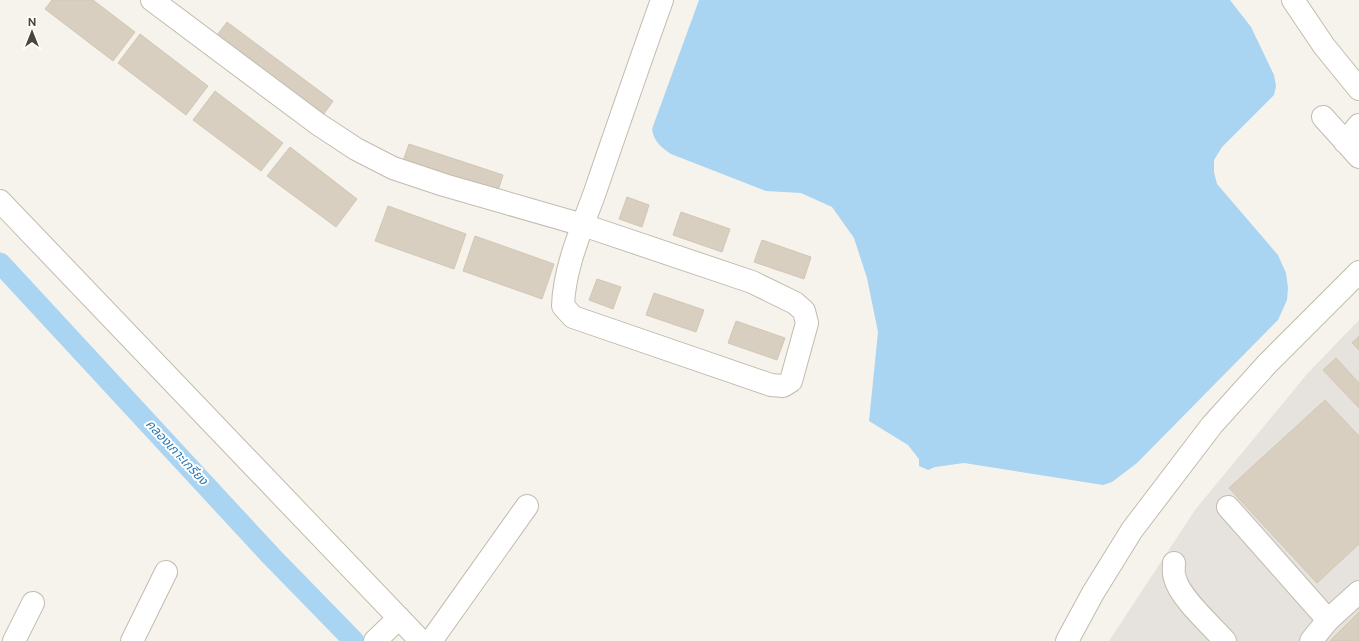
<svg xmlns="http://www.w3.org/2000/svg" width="1359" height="641" viewBox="0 0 1359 641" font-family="'Public Sans','Noto Sans Thai',sans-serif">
<rect width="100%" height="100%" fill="#f6f3ec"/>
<!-- industrial -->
<polygon fill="#e6e2dd" points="1359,320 1359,641 1109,641 1195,510 1307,374"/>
<!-- water -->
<path fill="#a9d4f2" d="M699,0H1230L1251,27L1274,75L1276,86L1274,95L1222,147L1214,160V172L1217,184L1278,255L1286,273L1288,288L1287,300L1278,320L1137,463L1112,482L1103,485L964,463L935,467L928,470L919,466V459L908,445L869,421L878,332L867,278L854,238L832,207L801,193L766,191L671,154C661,147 654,142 652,129Z"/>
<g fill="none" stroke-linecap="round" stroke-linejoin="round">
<!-- canal -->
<polyline stroke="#a9d4f2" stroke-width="21" points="0,263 271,556 354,641"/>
</g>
<!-- building -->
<g fill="#d8cfc1" stroke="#d3c7b4">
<polygon points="52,0 93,0 135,32 113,61 45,9"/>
<polygon points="227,22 333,101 321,118 214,39"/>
<polygon points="140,34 208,86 186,115 118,63"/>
<polygon points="215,91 283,143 261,171 193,120"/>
<polygon points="409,144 503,175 497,194 402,164"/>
<polygon points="290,147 357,199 336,227 267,176"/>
<polygon points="627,197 649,205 642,227 619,219"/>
<polygon points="388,206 466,234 454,269 375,241"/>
<polygon points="681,212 730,229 722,252 673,235"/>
<polygon points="475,236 554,264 542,299 463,271"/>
<polygon points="762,240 811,257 804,279 754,262"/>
<polygon points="597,279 621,287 613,309 589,300"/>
<polygon points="654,293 704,310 696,332 646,315"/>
<polygon points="736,321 785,338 777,360 728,343"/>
<polygon points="1359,336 1359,350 1352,343"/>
<polygon points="1336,358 1359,383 1359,408 1323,370"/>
<polygon points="1325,400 1359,436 1359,544 1317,583 1229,488"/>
<polygon points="1359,612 1359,641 1330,641"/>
</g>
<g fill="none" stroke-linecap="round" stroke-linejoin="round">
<!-- minor casing -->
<g stroke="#c2bbae" stroke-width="24">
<g id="minor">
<path d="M152,0L318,124L356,149L393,168L444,185L583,225L752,282L795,303L804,311L807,323L791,381L783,386L771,385L573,317L563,306C564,268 582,228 595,192C617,128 639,64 662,0"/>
<polyline points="1293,0 1324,46 1359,89"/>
<polyline points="1323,117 1359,157"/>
<polyline points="1345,142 1359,125"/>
<polyline points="0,201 421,641"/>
<polyline points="1228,507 1328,620"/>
<path d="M1174,563C1174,568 1173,574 1175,578C1179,597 1212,626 1225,641"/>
<polyline points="14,641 33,603"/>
<polyline points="132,641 166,572"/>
<polyline points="375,641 399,618"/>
<polyline points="431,641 527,506"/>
<polyline points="1067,641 1093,593 1132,530 1212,425 1267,364 1359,272"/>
<polyline points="1311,641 1328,620 1359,592"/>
</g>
</g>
<!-- minor -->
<use href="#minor" stroke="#fff" stroke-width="22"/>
</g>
<g text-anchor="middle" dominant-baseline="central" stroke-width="4" stroke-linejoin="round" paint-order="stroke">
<!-- water labels -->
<g font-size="13" font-style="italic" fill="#2e7ab2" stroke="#fff">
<text transform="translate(177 452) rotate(47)">คลองเกาะเกรียง</text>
</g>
</g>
<!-- north arrow -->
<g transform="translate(32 32)" stroke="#ffffff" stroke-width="3" paint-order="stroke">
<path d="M0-3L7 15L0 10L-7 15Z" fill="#4b4439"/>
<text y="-6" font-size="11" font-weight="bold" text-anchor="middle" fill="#4b4439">N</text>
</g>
</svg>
